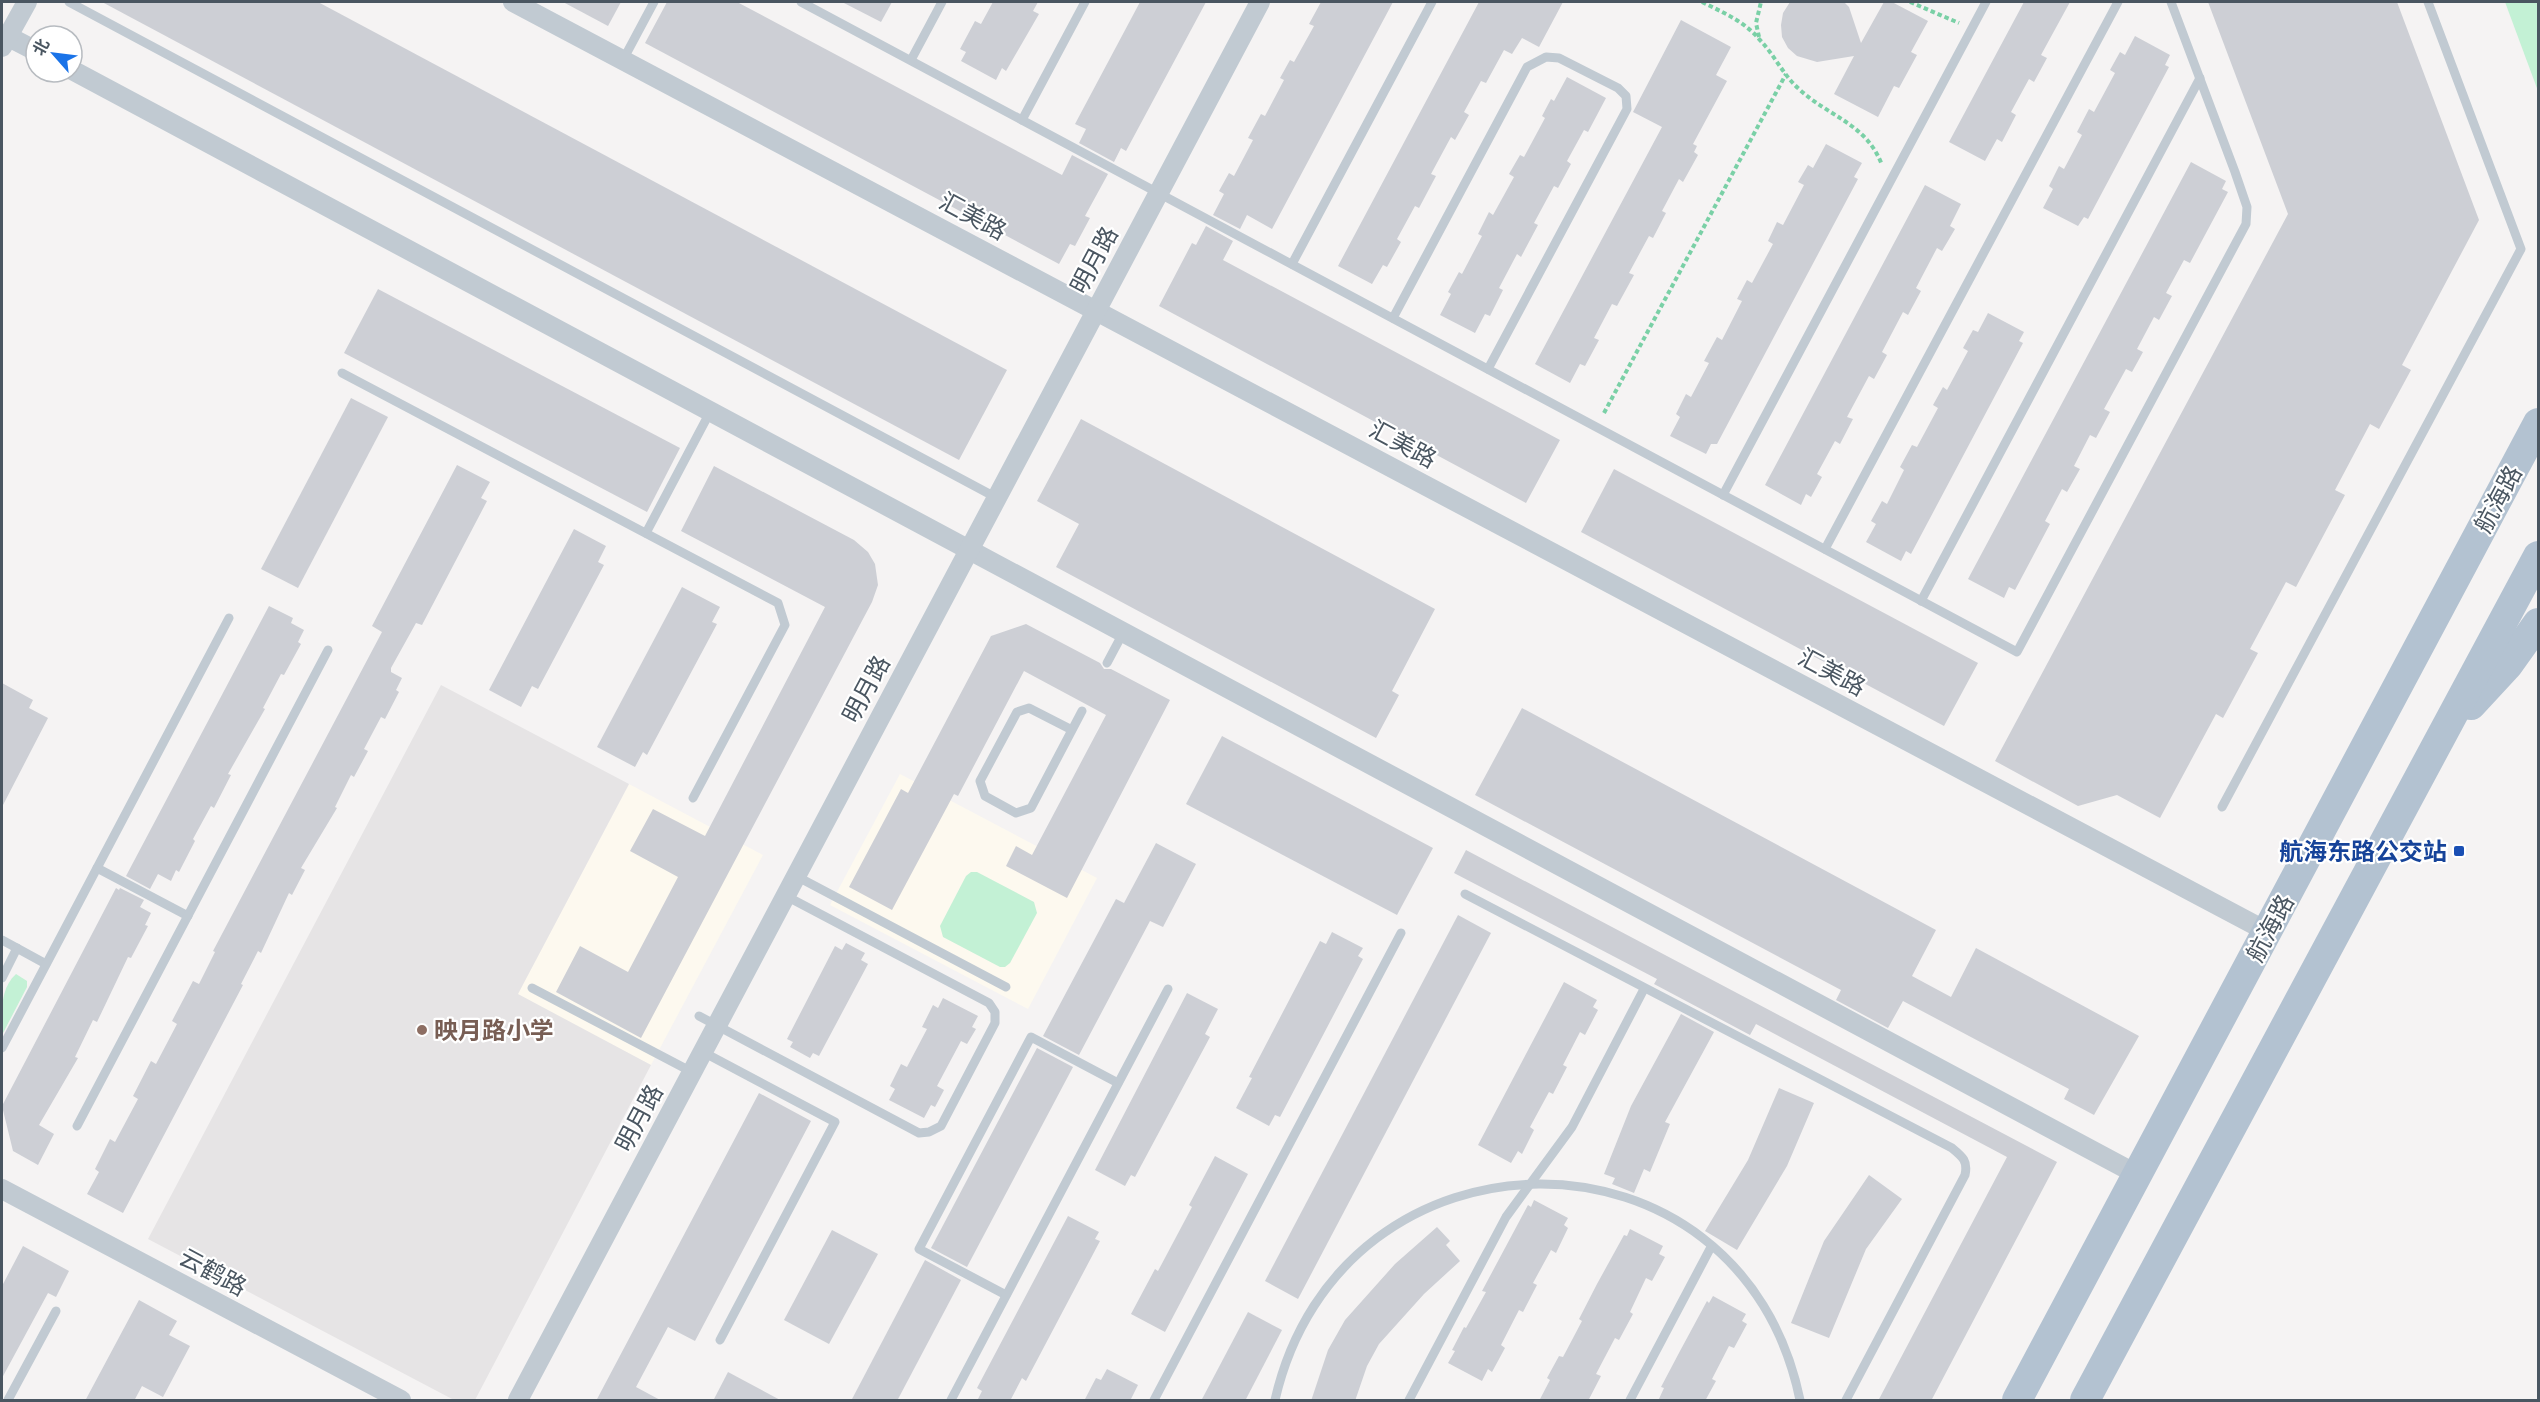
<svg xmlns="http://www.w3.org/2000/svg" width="2540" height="1402" viewBox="0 0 2540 1402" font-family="Jost,'Noto Sans SC',sans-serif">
<rect width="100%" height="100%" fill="#f5f3f3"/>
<!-- commercial -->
<g fill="#fdf9ef">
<polygon points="900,774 1097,878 1028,1009 830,905"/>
<polygon points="629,784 763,855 651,1065 517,995"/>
</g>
<!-- education -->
<polygon fill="#e6e4e5" points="441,685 629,784 518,994 651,1065 475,1400 454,1400 148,1239"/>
<!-- green -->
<g fill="#c3f1d5">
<polygon points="2505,2 2538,2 2538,91"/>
<polygon points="971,872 977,872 1034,902 1037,913 1010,963 1005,967 1000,967 943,937 940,926 966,876"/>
<path d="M16,974L27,981V987L2,1035C1,1014 0,988 16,974Z"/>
</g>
<!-- building -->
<g fill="#cdcfd5">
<polygon points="102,2 318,2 1007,370 959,460"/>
<polygon points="563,2 621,2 608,26"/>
<polygon points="667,2 737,2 1062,175 1072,155 1108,174 1085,216 1090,218 1075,246 1070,244 1059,264 645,43"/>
<polygon points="842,2 892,2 881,22"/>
<polygon points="993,2 1038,2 1033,11 1039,14 1006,71 1002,68 996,80 961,61 966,52 960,49 975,21 981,24"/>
<polygon points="1140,2 1206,2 1126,151 1121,148 1114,162 1079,143 1086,129 1075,124"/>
<polygon points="1321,2 1393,2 1272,229 1247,215 1240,229 1213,215 1224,194 1219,191 1229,173 1234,176 1253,140 1248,138 1261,114 1265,116 1284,80 1280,78 1290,60 1294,62 1314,26 1309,24"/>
<polygon points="1479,2 1563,2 1539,47 1522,38 1512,54 1504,50 1486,83 1481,81 1464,112 1469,115 1455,140 1451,137 1431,174 1436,176 1419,208 1415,206 1397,239 1401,242 1387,267 1383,265 1372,284 1338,266"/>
<polygon points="1790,2 1844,2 1849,7 1861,43 1884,2 1892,2 1928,21 1911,52 1917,55 1899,88 1894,86 1878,117 1834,94 1854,56 1817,62 1797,56 1788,48 1782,37 1781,25 1783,13"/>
<polygon points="2024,2 2070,2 2041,55 2047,58 2034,82 2029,79 2011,112 2016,115 2002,142 1997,139 1985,161 1949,142"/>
<polygon points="2208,2 2397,2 2479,220 2402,365 2411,370 2379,429 2370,424 2335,490 2345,495 2296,587 2286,582 2250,649 2258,653 2223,718 2216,714 2160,818 2117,795 2078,806 1995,761 2288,214"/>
<polygon points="1681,20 1731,47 1716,75 1727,81 1693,144 1697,146 1694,152 1698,155 1683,182 1679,179 1662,211 1666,213 1653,238 1649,236 1629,273 1634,275 1617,306 1612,304 1594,338 1599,340 1585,366 1580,364 1570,383 1535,364 1662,127 1633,112"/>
<polygon points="2135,36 2170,55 2165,65 2169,67 2088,219 2084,217 2078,226 2043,208 2053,189 2049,186 2059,166 2064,169 2082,135 2077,132 2089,109 2094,112 2115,73 2110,70 2120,52 2125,55"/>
<polygon points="1567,77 1606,98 1588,132 1584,130 1567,161 1571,164 1558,188 1554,186 1534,223 1538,225 1521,257 1517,254 1499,288 1503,290 1490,316 1485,314 1475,333 1440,315 1451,294 1448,292 1459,272 1462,274 1482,236 1478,234 1489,212 1493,215 1514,177 1509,174 1520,155 1524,157 1545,118 1542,116 1551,99 1554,101"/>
<polygon points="1826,144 1862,163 1854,177 1858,179 1717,444 1711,444 1706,454 1670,436 1680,417 1676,414 1686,394 1691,397 1709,363 1704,361 1717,337 1722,340 1742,301 1737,299 1747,280 1752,283 1773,244 1768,241 1777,222 1783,225 1804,185 1798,182 1808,165 1813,168"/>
<polygon points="2191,162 2226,181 2222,189 2228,192 2190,263 2184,260 2166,293 2172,296 2159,320 2154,317 2137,349 2143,352 2132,372 2126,369 2104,409 2110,412 2096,438 2090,435 2074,466 2080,469 2067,492 2062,489 2045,521 2050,524 2015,590 2009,587 2004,598 1968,579"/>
<polygon points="1925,185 1961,204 1950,226 1955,229 1942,251 1937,248 1916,288 1921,291 1908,315 1903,312 1882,352 1887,355 1874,379 1869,376 1847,417 1853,419 1840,444 1835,441 1817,474 1822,477 1811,497 1806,494 1801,505 1765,485"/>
<polygon points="1206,226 1233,241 1223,260 1560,440 1526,503 1159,306 1192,243 1196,245"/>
<polygon points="378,289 680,448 647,512 344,353"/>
<polygon points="1988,313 2024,332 2019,341 2023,343 1911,554 1906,551 1901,561 1866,542 1876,524 1871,521 1882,501 1887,504 1904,470 1900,467 1912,445 1917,447 1938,408 1933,405 1943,387 1947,390 1968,351 1963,348 1973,330 1978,332"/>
<polygon points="351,398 388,417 298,588 261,569"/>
<polygon points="1081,419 1435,609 1392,691 1399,695 1376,738 1056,567 1079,524 1037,501"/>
<polygon points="457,465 490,482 481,498 487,501 422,625 416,623 391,668 391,672 402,678 396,690 399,692 385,719 381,717 364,749 368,751 354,777 351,775 335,807 337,808 301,868 305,870 292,895 289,893 261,953 258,951 241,984 243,985 123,1213 87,1194 99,1172 95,1169 110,1139 115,1142 138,1099 133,1096 151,1061 156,1064 177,1024 172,1021 193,981 199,984 215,952 213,951 382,632 372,626"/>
<polygon points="714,466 854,540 868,552 875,564 878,585 872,602 641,1038 556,992 580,946 628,972 678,877 630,851 653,809 705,836 825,607 681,531"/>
<polygon points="1614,469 1978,663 1944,726 1581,532"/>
<polygon points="574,529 606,546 598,562 604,565 538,689 532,686 521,707 489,690"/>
<polygon points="682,587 720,607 712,622 717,624 647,755 643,752 635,767 597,747"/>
<polygon points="269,606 293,618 291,623 304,630 298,642 301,644 284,675 281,674 263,708 265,709 228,774 231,775 214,808 211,806 193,839 195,841 179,872 176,870 171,881 158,874 150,889 126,876"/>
<polygon points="1026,624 1100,663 1104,669 1111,669 1170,700 1067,898 1006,866 1016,846 1032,855 1106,715 1024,671 958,796 954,794 892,910 849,887 901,789 908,793 991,636"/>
<polygon points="2,683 33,700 29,708 48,718 2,807"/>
<polygon points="1522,708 1936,930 1912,976 1951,997 1976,948 2139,1036 2094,1115 2064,1099 2069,1089 1903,1001 1888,1028 1836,1000 1841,990 1475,795"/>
<polygon points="1222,736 1433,848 1397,915 1186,804"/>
<polygon points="1156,843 1196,864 1163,927 1150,921 1079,1055 1043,1036 1116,899 1124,903"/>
<polygon points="1466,850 2057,1162 1931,1401 1878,1401 2007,1157 1756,1024 1750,1035 1654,984 1657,979 1454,873"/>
<polygon points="116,888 119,890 120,888 144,900 140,907 151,913 145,925 148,926 131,958 128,957 97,1022 93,1020 75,1057 78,1058 39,1125 54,1134 38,1165 13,1151 2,1106"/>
<polygon points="1458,915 1491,933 1298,1299 1265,1281"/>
<polygon points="1332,932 1363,948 1358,956 1363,959 1280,1117 1275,1115 1269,1126 1236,1108 1252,1078 1249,1077 1320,941 1326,944"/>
<polygon points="846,943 865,953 861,960 868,964 819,1056 813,1053 810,1058 790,1047 793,1042 787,1039 835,946 842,950"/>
<polygon points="1564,982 1597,1000 1593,1007 1598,1010 1585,1035 1580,1032 1563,1065 1567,1067 1553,1094 1549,1092 1530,1127 1534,1130 1522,1154 1518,1151 1511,1163 1478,1145"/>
<polygon points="1187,993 1218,1009 1205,1034 1210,1037 1135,1177 1131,1175 1125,1186 1095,1170"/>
<polygon points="943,998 978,1016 972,1027 976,1029 967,1044 961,1041 937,1086 944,1090 935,1107 931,1105 924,1118 889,1100 895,1089 890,1086 901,1064 907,1067 927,1029 922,1027 933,1005 938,1008"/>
<polygon points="1681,1014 1714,1032 1665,1122 1670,1124 1650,1172 1644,1169 1634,1193 1612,1184 1615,1178 1604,1174 1631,1106"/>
<polygon points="1037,1048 1073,1067 967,1267 931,1248"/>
<polygon points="1779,1088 1814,1103 1787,1166 1737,1250 1705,1231 1748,1160"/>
<polygon points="759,1093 811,1121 695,1341 668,1327 636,1387 662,1401 596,1401"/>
<polygon points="1215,1156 1248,1174 1165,1332 1131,1314 1155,1269 1158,1271 1192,1207 1189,1205"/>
<polygon points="1869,1175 1902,1199 1866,1249 1829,1338 1791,1323 1824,1241"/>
<polygon points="1534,1200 1568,1218 1564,1225 1568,1228 1556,1253 1551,1250 1533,1283 1537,1285 1523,1312 1519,1310 1501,1345 1505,1348 1492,1372 1488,1369 1482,1381 1448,1363 1455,1351 1452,1350 1464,1327 1466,1328 1486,1292 1482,1291 1528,1205 1531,1207"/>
<polygon points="1068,1216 1099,1232 1095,1239 1100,1241 1026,1381 1022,1378 1010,1401 977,1401 982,1391 977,1388"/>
<polygon points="1437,1227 1450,1241 1446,1245 1460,1261 1424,1294 1379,1344 1367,1366 1355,1401 1311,1401 1328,1350 1345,1320 1395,1264"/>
<polygon points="1630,1229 1663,1246 1659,1254 1665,1257 1652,1281 1646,1278 1630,1312 1633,1314 1619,1340 1615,1338 1596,1374 1601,1376 1588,1401 1539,1401 1550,1380 1547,1378 1559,1356 1563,1357 1582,1321 1579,1319 1597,1284 1624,1235 1627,1236"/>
<polygon points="832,1230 878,1254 829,1344 784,1320"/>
<polygon points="23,1246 69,1271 56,1297 48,1293 2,1378 2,1286"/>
<polygon points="925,1260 961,1280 897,1401 851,1401"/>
<polygon points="1713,1296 1746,1314 1742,1321 1747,1324 1734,1348 1729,1346 1712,1379 1716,1381 1705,1401 1658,1401 1664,1388 1661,1387 1680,1351 1707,1301 1709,1303"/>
<polygon points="139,1300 177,1321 169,1335 190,1346 163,1397 142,1386 134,1401 85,1401"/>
<polygon points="1248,1312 1282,1330 1245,1401 1201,1401"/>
<polygon points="1107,1369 1138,1385 1130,1401 1084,1401 1096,1378 1101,1380"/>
<polygon points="728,1372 782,1401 713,1401"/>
</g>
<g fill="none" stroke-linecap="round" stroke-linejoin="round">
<!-- path -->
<g stroke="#7ad0a6" stroke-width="4" stroke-dasharray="4.5 3" stroke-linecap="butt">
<path d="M1702,2C1722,12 1744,21 1759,39C1774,54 1783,75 1799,89C1829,117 1866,123 1882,165"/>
<polyline points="1910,2 1959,23"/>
<polyline points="1759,37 1756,23 1761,2"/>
<polyline points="1604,413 1786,74"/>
</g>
<!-- service -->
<g stroke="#c1cad2" stroke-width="9">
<polyline points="69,2 997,498"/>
<polyline points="801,2 2017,652 2246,224 2247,207 2235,172 2171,2"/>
<polyline points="623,60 654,2"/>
<polyline points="911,60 942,2"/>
<polyline points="1022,120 1085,2"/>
<polyline points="1292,264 1432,2"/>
<polyline points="1393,318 1527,67 1546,57 1559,58 1618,88 1626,96 1627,109 1488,369"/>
<polyline points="342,373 778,603 785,625 693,798"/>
<polyline points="1723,495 1986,2"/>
<polyline points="646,533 710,412"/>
<polyline points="1825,549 2118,2"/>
<polyline points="1921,601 2200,78"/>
<polyline points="1107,663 1123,633"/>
<polyline points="1072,730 1029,708 1017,712 980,781 985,796 1016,813 1031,808 1082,711"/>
<polyline points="2222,807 2521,249 2428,2"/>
<polyline points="97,868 188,916"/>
<polyline points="796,876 1006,987"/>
<path d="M1465,894L1952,1148C1963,1157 1968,1161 1965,1175L1846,1400"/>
<polyline points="2,940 46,964"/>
<polyline points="2,978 17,948"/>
<polyline points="532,988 692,1072"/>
<polyline points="699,1016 919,1133 929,1132 941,1126 995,1023 995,1012 989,1003 786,896"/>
<polyline points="2,1048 229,618"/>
<polyline points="703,1052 835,1122 720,1340"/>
<polyline points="77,1126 328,650"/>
<polyline points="1006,1295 919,1249 1031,1037 1118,1083"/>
<polyline points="8,1400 56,1311"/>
<polyline points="951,1400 1168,989"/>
<polyline points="1154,1400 1401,933"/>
<path d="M1275,1400C1341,1113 1741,1111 1800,1400"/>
<polyline points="1409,1400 1506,1217 1572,1127 1644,989"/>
<polyline points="1630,1400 1711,1247"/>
</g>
<!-- minor -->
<g stroke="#c1cad2" stroke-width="20">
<polyline points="513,2 2268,932"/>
<polyline points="7,36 36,51"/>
<polyline points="2,47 27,2"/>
<polyline points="72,70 2138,1175"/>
<polyline points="2,1189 401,1400"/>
<polyline points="518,1400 1260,2"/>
</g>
<!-- primary -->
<g stroke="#b3c2d1" stroke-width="30">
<polyline points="2471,705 2508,665 2538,623"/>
<polyline points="2017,1400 2538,423"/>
<polyline points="2085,1400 2538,556"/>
</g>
</g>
<!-- markers -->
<rect fill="#1a4fb4" stroke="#fff" stroke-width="2" x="2453" y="845" width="12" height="12" rx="3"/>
<circle fill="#8d6e63" stroke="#fff" stroke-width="2" cx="422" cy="1030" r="6"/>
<g text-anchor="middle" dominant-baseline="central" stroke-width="4.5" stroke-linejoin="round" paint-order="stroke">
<!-- street labels -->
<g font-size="24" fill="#4a5661" stroke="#fff">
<text transform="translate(973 216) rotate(28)">汇美路</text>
<text transform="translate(1094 260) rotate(-62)">明月路</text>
<text transform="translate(1403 444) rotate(28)">汇美路</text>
<text transform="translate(2498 499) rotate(-62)">航海路</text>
<text transform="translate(1832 672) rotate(28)">汇美路</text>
<text transform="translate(866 689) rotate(-62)">明月路</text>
<text transform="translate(2270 928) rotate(-62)">航海路</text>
<text transform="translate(639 1118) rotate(-62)">明月路</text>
<text transform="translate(213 1272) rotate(28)">云鹤路</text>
</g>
<!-- transit labels -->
<g font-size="24" font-weight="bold" fill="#164399" stroke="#fff" text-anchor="end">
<text x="2447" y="851">航海东路公交站</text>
</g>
<!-- education labels -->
<g font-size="24" font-weight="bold" fill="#785e54" stroke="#fff" text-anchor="start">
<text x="434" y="1030">映月路小学</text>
</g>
</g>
<!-- border -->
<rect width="2540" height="1402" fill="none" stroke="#4a5661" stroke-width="6"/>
<!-- north arrow -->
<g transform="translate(54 54) rotate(298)"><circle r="28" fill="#ffffff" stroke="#b7bbc0" stroke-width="1.5"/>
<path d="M0-4.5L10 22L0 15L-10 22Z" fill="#1a73e8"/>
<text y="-9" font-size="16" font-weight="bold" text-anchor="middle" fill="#4a5661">北</text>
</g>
</svg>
